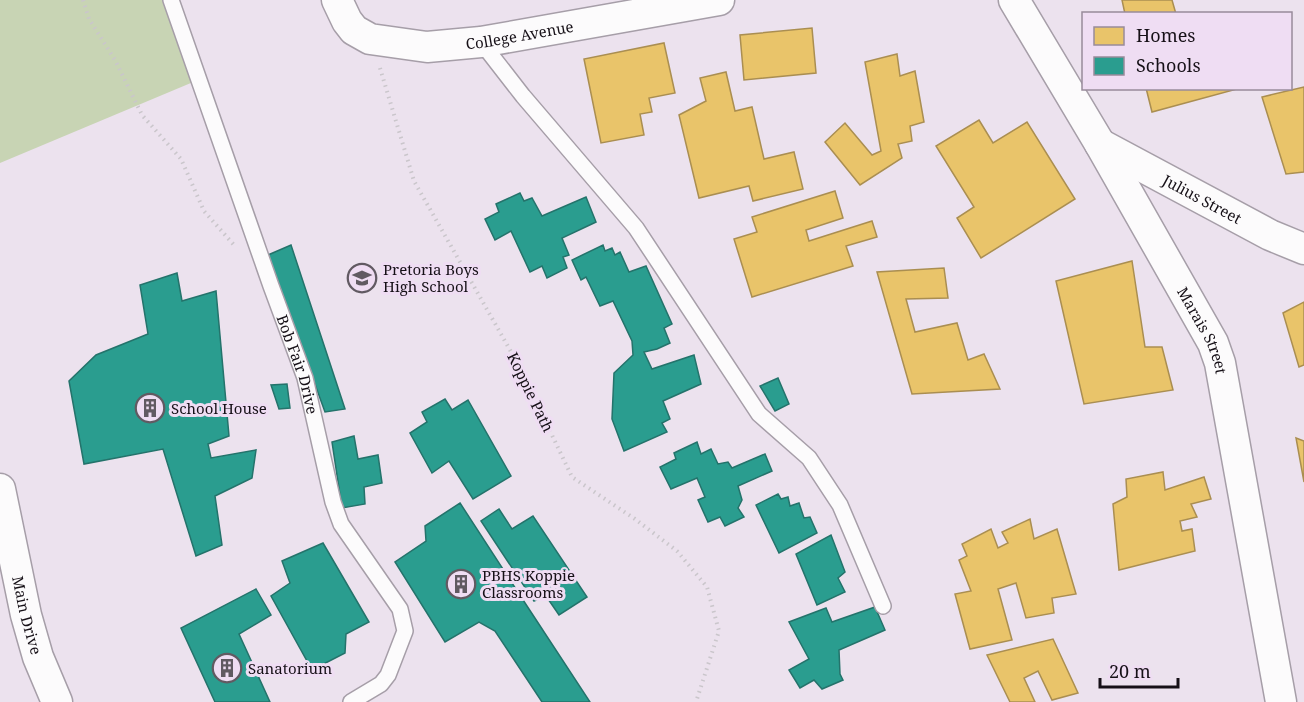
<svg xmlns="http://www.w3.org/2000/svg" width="1304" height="702" viewBox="0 0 1304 702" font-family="'Noto Serif',serif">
<rect width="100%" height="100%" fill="#ece2ee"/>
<!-- green -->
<polygon fill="#c8d4b4" points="0,0 169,0 198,80 0,163"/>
<!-- homes -->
<g fill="#e9c46a" stroke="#aa8e51" stroke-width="1.5">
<polygon points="1122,0 1172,0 1176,14 1125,14"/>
<polygon points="812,28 816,73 744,80 740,35"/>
<polygon points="664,43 675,93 649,98 652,112 640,114 644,135 601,143 584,59"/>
<polygon points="897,54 900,76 915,71 924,122 910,126 912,141 898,144 902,158 860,185 825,142 845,123 872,155 881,151 865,62"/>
<polygon points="726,72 735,111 752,107 764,159 794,152 803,189 753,201 749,186 699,198 679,115 706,101 700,78"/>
<polygon points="1304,87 1304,172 1286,174 1262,97"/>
<polygon points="1146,88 1237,88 1237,89 1152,112"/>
<polygon points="979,120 993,143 1027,122 1075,199 981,258 957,218 974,207 936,146"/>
<polygon points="835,191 843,218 806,230 809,241 872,221 877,237 846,246 853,266 752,297 734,239 757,232 752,217"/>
<polygon points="1132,261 1145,347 1162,347 1173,390 1084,404 1056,281"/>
<polygon points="944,268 948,298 906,299 915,332 957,323 968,360 984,354 1000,389 912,394 877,272"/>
<polygon points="1304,302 1304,365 1299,367 1283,313"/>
<polygon points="1296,438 1304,441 1304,482"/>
<polygon points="1163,472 1165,490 1204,477 1211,499 1191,504 1197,517 1180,521 1182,531 1192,529 1195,551 1119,570 1113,504 1127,497 1126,479"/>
<polygon points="1030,519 1034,539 1057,529 1076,594 1052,598 1054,613 1026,618 1016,583 998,589 1012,640 970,649 955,594 971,591 959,560 967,556 962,544 991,529 998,548 1008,543 1002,532"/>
<polygon points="1053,639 1078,693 1052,700 1038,671 1024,678 1035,702 1010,702 987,655"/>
</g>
<!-- schools -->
<g fill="#2a9d8f" stroke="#24736b" stroke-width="1.5">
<polygon points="520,193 524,201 532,198 542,216 586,197 596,222 562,238 569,255 563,257 567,268 547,278 542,266 530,272 511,231 495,240 485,219 499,212 496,204"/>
<polygon points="291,245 345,409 325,412 268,255"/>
<polygon points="603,245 605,251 612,248 615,255 620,252 629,272 646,266 672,324 664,328 670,343 657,349 644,352 652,369 694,355 701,384 663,401 670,419 662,423 667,432 624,451 612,419 614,373 633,355 632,341 613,301 600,306 586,277 581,280 572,260"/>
<polygon points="177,273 182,301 216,291 229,436 208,444 211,458 256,450 252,478 215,496 222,545 196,556 163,449 84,464 69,381 96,355 148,334 140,285"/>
<polygon points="778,378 789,404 775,411 760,386"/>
<polygon points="287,384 290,408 279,409 271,385"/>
<polygon points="445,399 452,410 468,400 511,476 473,499 449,461 432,473 410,433 427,422 422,412"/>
<polygon points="354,436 358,459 378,455 382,483 364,487 365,504 342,508 332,442"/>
<polygon points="697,442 701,454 711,449 718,464 728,462 732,468 765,454 772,471 738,486 742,500 738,508 744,517 725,526 720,517 708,522 698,500 705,497 697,478 671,489 660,467 676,459 674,453"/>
<polygon points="778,494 781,499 788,497 790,506 799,503 804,518 810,517 817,533 779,553 756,505"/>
<polygon points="460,503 527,606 590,702 542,702 495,631 479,622 445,642 395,562 426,541 425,526"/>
<polygon points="499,509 512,529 533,516 587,597 559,615 546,596 534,601 481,521"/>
<polygon points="831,535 845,572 838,578 845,592 817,605 796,554"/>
<polygon points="323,543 369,622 346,634 345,653 312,670 271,596 290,583 282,561"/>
<polygon points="256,589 271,615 239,634 270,702 215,702 181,628"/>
<polygon points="875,607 885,630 839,650 840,674 843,680 822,689 814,680 800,688 789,670 809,659 789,622 826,608 832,622"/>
</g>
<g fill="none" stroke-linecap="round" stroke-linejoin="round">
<!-- service casing -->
<g stroke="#a69ea8" stroke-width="18">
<g id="service">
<path id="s1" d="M171,0L271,286L305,378L333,502L341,524L400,609L405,631L388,675L381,684L351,702"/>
<polyline points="481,42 523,96 636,228 759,414 809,458 840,505 883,606"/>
</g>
</g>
<!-- minor casing -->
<g stroke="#a69ea8" stroke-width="33">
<g id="minor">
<path id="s2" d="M337,0L347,21L354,30L370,39L427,47L481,42L719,0"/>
<path id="s3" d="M1014,0L1100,144L1213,343L1220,363L1281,702"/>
<path id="s4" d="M1100,144L1270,235L1304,249"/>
<path id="s5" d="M0,489L26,615L38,657L57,702"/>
</g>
</g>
<!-- path -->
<g stroke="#cac6cb" stroke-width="4" stroke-dasharray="1.5 4.5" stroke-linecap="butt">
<polyline points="83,0 89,19 115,60 142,115 181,159 204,211 234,245"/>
<polyline points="380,68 414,181 518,364 572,477 635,519 677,551 707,587 719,631 696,702"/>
</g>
<!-- service -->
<use href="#service" stroke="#fcfbfc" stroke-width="15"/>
<!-- minor -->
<use href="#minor" stroke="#fcfbfc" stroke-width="30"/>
</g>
<!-- icons -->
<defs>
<g id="school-ring" transform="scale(1.5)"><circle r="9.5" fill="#efddf3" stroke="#615a62" stroke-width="1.5"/><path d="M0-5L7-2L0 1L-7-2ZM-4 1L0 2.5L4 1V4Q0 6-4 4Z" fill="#615a62"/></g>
<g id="building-ring" transform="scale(1.5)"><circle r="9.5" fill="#efddf3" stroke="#615a62" stroke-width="1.5"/><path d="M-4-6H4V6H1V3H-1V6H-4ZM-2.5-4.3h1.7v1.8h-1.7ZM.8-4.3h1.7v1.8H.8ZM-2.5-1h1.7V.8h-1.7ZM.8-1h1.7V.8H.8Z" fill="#615a62"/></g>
</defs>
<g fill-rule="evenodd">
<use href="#school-ring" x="362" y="278"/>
<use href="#building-ring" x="150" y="408"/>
<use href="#building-ring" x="461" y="584"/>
<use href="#building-ring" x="227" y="668"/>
</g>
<g text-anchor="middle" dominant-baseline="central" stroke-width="6" stroke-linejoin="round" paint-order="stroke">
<!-- street labels -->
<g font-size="15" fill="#161017" stroke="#efddf3">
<text stroke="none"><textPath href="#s2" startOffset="204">College Avenue</textPath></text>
<text stroke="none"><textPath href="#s4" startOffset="116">Julius Street</textPath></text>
<text stroke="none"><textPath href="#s3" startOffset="381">Marais Street</textPath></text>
<text stroke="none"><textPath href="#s1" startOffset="386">Bob Fair Drive</textPath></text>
<text transform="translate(531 392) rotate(64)">Koppie Path</text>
<text stroke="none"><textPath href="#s5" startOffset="129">Main Drive</textPath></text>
</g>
<!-- poi labels -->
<g font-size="15" fill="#161017" stroke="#efddf3" text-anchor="start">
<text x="383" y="269">Pretoria Boys<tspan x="383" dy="17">High School</tspan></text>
<text x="171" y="408">School House</text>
<text x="482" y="575">PBHS Koppie<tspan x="482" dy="17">Classrooms</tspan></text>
<text x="248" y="668">Sanatorium</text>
</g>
</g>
<!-- legend -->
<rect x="1082" y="12" width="210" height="78" fill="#efddf3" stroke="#988b9b" stroke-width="1.5"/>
<rect x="1094" y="27" width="30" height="18" fill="#e9c46a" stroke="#988b9b" stroke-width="1.5"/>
<text x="1136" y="42" font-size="18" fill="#161017">Homes</text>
<rect x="1094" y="57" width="30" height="18" fill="#2a9d8f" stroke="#988b9b" stroke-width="1.5"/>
<text x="1136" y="72" font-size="18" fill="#161017">Schools</text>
<!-- scale -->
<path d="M1100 678v9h78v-9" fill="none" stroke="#161017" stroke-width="3"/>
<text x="1109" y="678" font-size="18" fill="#161017" stroke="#efddf3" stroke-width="4.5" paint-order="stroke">20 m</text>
</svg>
